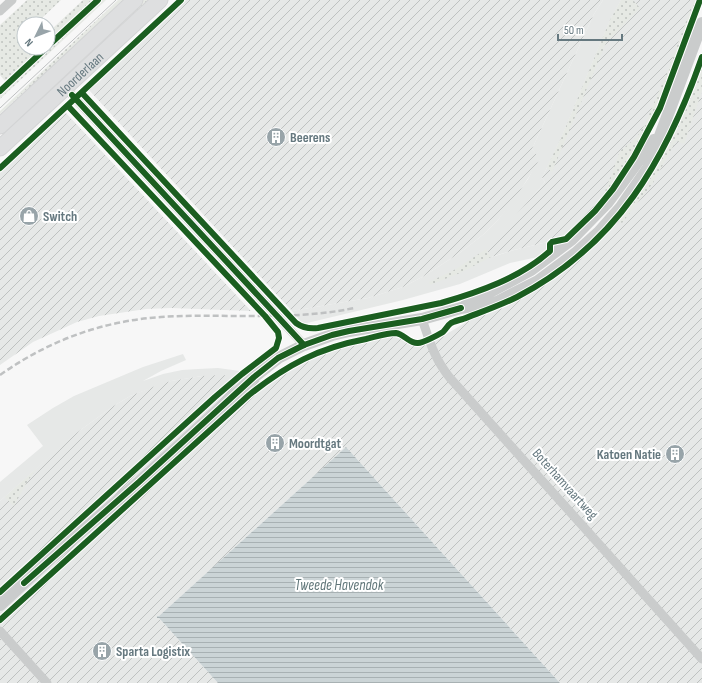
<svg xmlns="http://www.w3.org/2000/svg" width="702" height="683" viewBox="0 0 702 683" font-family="'Sofia Sans Condensed',sans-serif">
<defs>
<pattern id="industrial-furrows" width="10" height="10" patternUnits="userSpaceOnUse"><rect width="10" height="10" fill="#e6e8e7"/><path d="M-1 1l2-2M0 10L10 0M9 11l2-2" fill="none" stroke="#bec1c0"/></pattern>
<pattern id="grass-dots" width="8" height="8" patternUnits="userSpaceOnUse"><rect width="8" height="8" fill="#e6e9e4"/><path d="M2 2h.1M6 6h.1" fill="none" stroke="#bec2be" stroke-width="1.8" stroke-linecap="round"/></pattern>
<pattern id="water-rules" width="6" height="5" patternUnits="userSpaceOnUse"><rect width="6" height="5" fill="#cbd4d6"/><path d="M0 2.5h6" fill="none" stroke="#a8b1b3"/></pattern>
</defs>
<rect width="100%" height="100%" fill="#f7f7f7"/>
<!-- built -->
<g fill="#e6e8e7">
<polygon points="603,0 621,0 610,20 562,136 542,178 545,182 523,207 492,257 514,250 564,238 538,257 510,263 460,284 403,300 303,324 292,311 368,298 403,287 424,276 461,252 484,234 498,220 528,179 539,158 532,149 594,14"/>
<polygon points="183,354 186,360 161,371 143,381 163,374 182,370 198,369 218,368 240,371 235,376 202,376 171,381 130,396 112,407 75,434 0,501 0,482 43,446 27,425 53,408 74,396 143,367"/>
</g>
<!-- industrial -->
<g fill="url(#industrial-furrows)">
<polygon points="186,0 603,0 594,14 532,149 540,158 534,169 514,200 498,220 484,234 461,252 424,276 403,287 368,298 292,311 89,90"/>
<polygon points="621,0 698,0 655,115 639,145 617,182 574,230 564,238 514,250 491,257 486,249 545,182 542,178 562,136 610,20"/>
<polygon points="702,63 702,683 560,683 346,447 157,618 159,618 218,683 0,683 0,501 62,445 75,434 112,407 130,396 158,385 171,381 202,376 221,375 235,376 267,383 291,367 310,357 333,349 391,336 399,338 412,346 418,346 438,339 475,317 506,306 548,279 601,238 618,221 636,197 658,165 689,98"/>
<polygon points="65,112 251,311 171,308 146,309 99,316 77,322 33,342 0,365 0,173"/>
</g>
<!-- grass -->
<g fill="url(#grass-dots)">
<polygon points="27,0 61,0 41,19 45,24 24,24 24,48 41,48 5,81 0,75 0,25"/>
<polygon points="83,0 92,0 48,41 48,25 53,28"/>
<polygon points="102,0 106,0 0,99 0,95"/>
<polygon points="118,0 128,0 37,85 28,88 0,114 0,111"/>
<polygon points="143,0 152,0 42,99 43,94"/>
<polygon points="621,0 633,0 640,8 606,43 552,172 547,167 562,136 610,20"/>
<path d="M694,0H698C683,38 672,77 655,114C641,145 622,175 601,202L620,151L637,137L645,124L668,70Z"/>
<path d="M702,63V91L684,144L676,141L653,183L622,223L618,221C632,203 646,185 657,165C676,133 690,98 702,63Z"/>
<polygon points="486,249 491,257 460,273 430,285 429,282 456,269"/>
<polygon points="37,468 27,482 14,506 5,497"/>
</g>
<!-- water -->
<polygon fill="url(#water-rules)" points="346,447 560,683 218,683 159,618 157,618 157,616 159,616"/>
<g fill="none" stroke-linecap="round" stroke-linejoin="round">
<!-- primary casing -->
<g stroke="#d3d4d5" stroke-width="17">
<g id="primary">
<polyline points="0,126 135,0"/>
<path id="s1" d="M0,148L160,0"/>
</g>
</g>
<!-- minor -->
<g stroke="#cacccc" stroke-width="9">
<polyline points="0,11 12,0"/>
<polyline points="72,95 304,345"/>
<path d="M422,319C430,342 434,358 450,378L702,659"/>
<polyline points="0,631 47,683"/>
</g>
<!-- tertiary -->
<g stroke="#cacccc" stroke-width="12">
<polyline points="466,305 531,270 571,240 608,202 654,140"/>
<polyline points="0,605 51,558 139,482 254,377 278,358 304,345 332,335 349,331 422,319 461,308 497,302 538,281 577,252 599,232 621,207 648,168 702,23"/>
</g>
<!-- primary -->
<use href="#primary" stroke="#dedfe0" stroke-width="15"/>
<!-- tram -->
<polyline stroke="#bfc1c2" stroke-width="1" points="0,108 116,0"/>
<!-- rail -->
<path stroke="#bfc1c2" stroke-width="2.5" stroke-dasharray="6 3" stroke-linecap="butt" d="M0,375C48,341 102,321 161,317C188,315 215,316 242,316C280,316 317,316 354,308"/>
<!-- cycleway casing -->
<g stroke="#fff" stroke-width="8">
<g id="cycleway">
<polyline points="48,46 98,0"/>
<polyline points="0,91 46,48"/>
<path d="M82,93L296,323C303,328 310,329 318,328L441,303C479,292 520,278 550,251V244L552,242L566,239L595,211L613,189L634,157L660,108L700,0"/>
<polyline points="72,95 304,345"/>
<polyline points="0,168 181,0"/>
<polyline points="24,583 139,482 254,377 278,358 304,345 332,335 349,331 422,319 461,308"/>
<polyline points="0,592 215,397 242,374 276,348 279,338 278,332 265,316 68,106"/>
<path d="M0,620L249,395C287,365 318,348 366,339C375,337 386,333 396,333C404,334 410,344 418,343C423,343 438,335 443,332C446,329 448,325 451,323C455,321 459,320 463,319C481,312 499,306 517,297C617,245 666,160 702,57"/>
</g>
</g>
<!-- cycleway -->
<use href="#cycleway" stroke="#1b5e20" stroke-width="6"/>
</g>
<!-- icons -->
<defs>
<g id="building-disc" transform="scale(1)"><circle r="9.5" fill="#98a4a9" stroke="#fff"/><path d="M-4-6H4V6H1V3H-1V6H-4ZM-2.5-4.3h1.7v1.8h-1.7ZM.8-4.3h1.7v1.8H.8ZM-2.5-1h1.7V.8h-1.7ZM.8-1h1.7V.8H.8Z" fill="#fff"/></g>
<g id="shop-disc" transform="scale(1)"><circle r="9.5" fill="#98a4a9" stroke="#fff"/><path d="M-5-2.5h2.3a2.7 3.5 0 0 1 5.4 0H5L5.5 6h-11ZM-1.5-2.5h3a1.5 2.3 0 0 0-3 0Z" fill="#fff"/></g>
</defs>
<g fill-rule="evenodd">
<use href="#building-disc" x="276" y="137"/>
<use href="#shop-disc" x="29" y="216"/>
<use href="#building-disc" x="275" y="443"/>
<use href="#building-disc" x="675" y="454"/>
<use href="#building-disc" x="102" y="651"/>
</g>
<g text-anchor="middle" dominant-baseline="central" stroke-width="4" stroke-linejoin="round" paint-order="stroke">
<!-- street labels -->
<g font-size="14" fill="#65787f" stroke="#fff">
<text stroke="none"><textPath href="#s1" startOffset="109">Noorderlaan</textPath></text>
<text transform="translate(565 484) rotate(48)">Boterhamvaartweg</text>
</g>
<!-- poi labels -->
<g font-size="14" font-weight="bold" fill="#65787f" stroke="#fff" text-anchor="start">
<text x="290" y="137">Beerens</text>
<text x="43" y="216">Switch</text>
<text x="289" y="443">Moordtgat</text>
<text x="661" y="454" text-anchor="end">Katoen Natie</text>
<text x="116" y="651">Sparta Logistix</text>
</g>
<!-- water labels -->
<g font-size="15" font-style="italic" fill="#607679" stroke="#fff">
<text x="339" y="585">Tweede Havendok</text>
</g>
</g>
<!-- north arrow -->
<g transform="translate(36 36) rotate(227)"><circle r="19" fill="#ffffff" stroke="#c1c9cc"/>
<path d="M0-3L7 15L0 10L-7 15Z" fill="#98a4a9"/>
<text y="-6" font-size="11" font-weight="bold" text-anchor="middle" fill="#65787f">N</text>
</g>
<!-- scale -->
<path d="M558 34v6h64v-6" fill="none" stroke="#65787f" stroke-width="2"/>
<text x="564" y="34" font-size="12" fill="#65787f" stroke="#ffffff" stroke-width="3" paint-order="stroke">50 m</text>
</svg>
